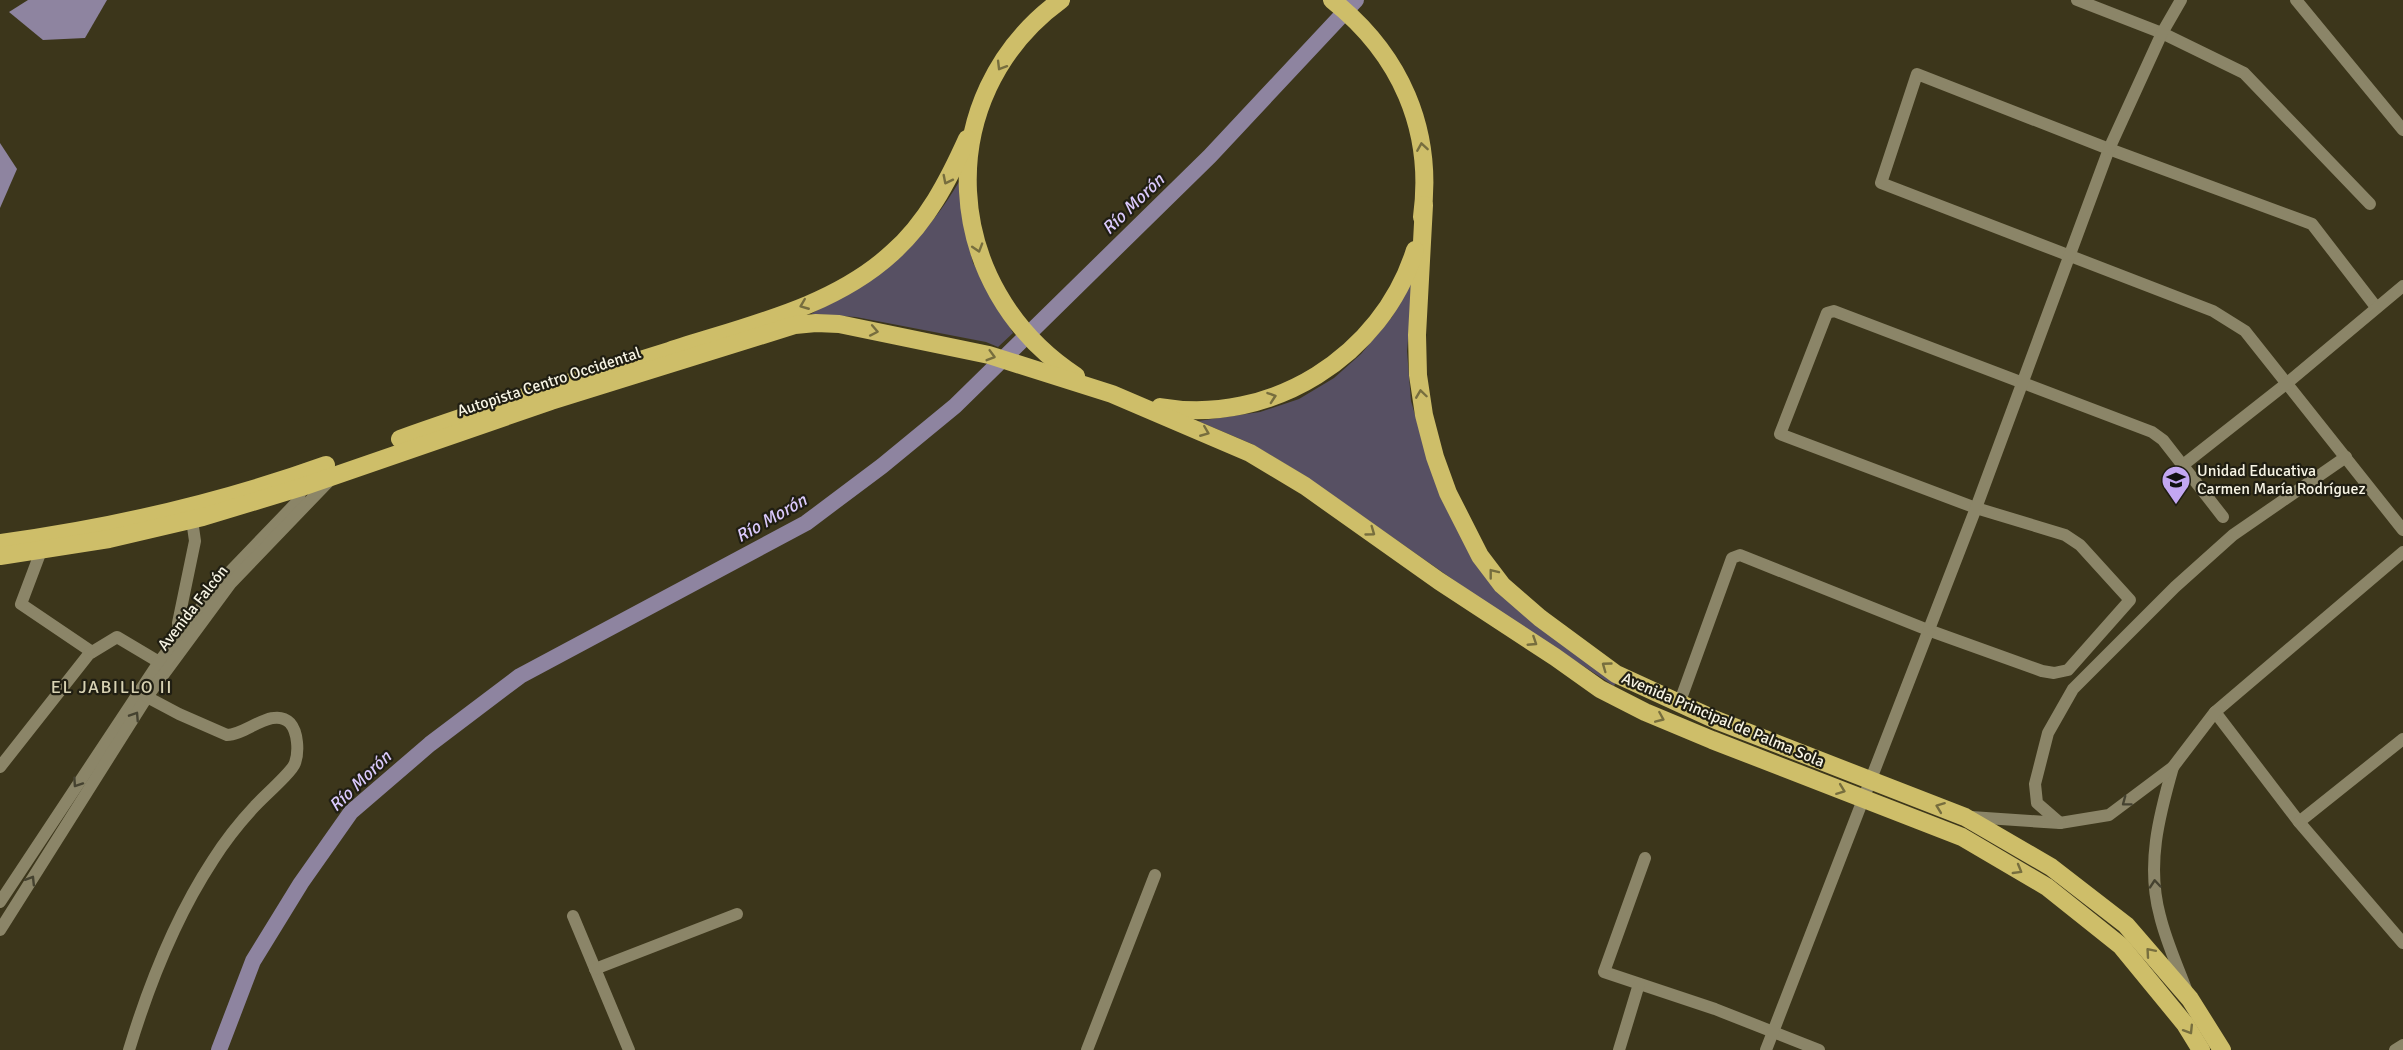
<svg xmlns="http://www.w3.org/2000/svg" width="2403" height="1050" viewBox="0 0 2403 1050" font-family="Signika,sans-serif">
<rect width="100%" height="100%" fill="#3c361b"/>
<!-- green -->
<g fill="#575063">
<path d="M960,180L962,216L973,263L1013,333L998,347L986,342L856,317L811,314C834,300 860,287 882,271C913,248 941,213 960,180Z"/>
<polygon points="1409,279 1413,281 1407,351 1411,401 1422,439 1456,528 1483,572 1616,682 1614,686 1485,602 1305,476 1252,444 1198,421 1260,412 1299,399 1334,378 1361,354 1392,317"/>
</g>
<!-- water -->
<g fill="#8e84a0">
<polygon points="28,0 107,0 85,38 43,40 9,12"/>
<polygon points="0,143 17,169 0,208"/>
</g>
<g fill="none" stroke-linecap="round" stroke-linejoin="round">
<!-- river -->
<polyline stroke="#8e84a0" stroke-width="16" points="219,1050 253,961 301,883 351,812 430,744 520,676 806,523 882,466 955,406 1210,156 1356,0"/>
<!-- minor -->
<g stroke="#8b8568" stroke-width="12">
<polyline points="2077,0 2162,33 2244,73 2370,204"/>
<polyline points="2296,0 2403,130"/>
<polyline points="2376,307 2312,224 2109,149 1917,74 1881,183 2213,311 2245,331 2403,530"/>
<polyline points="2183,465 2286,384 2403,286"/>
<polyline points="41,551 21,604 92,652"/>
<polyline points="180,635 178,623 195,541 192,520 193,514"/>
<polyline points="1679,704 1732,558 1740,555 1928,630 2042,671 2054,673 2068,670 2130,600 2080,545 2065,535 1976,508 1780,434 1827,313 1834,311 2152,432 2163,440 2223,517"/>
<polyline points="2215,712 2299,822 2403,943"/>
<polyline points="0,767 89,654 117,637 159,662"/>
<path d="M2173,767C2159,816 2146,865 2160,916C2166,941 2177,965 2186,989"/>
<polyline points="1971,817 2060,823 2109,815 2173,767 2215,712 2403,552"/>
<polyline points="2299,822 2403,739"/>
<polyline points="2060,823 2037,803 2035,784 2048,733 2073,689 2175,587 2233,535 2346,457"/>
<polyline points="1645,858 1604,972 1715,1009 1819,1050"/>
<polyline points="0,902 159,662 224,578 298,501 303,482"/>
<polyline points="573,916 629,1050"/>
<polyline points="0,930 147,697 231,583 330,480"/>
<polyline points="595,969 737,914"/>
<path d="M129,1050C149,984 175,918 213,860C225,841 240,822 255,806C263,797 292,772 295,763C299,752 298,732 290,723C273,706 246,735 227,735L179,714L147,697"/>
<polyline points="1087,1050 1155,875"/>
<polyline points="1619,1050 1639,984"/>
<polyline points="1766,1050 1976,508 2109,149 2162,33 2181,0"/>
<polyline points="2395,1050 2403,1045"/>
</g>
<!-- highway -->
<g stroke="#cebe69" stroke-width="18">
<path d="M1061,0C928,97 941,288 1076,376"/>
<path d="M1332,0C1400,54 1434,129 1422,217"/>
<polyline points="1424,205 1417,335 1418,375 1424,415 1435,457 1448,493 1480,556 1502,585 1540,618 1616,674 1716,720 1965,817 2051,867 2126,925 2190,999 2222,1050"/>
<path d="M1160,407C1271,426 1382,356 1415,250"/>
<path d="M400,439C489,407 579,379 669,351C745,326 832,308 892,253C927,222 948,181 967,139"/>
<path d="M0,543C111,528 220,503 326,465"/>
<polyline points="0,556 109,539 203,517 302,487 551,401 795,325 816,323 839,324 989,355 1112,394 1250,453 1305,486 1439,581 1555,657 1600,689 1645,712 1712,740 1962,837 2047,887 2121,946 2185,1024 2201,1050"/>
</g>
</g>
<!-- one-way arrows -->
<defs><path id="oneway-chevron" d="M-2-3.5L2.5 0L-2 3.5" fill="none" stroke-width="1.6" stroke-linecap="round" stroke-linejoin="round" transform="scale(1.5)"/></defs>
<g stroke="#776e3e">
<use href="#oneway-chevron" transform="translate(1001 66) rotate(121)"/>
<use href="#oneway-chevron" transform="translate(1422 147) rotate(-99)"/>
<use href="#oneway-chevron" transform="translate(947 180) rotate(117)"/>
<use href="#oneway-chevron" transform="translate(978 248) rotate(73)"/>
<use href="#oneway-chevron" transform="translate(804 305) rotate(158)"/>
<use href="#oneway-chevron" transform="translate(874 331) rotate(11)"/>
<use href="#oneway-chevron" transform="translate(991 356) rotate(16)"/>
<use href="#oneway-chevron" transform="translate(1421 394) rotate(-98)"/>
<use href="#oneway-chevron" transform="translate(1272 397) rotate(-19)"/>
<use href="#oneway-chevron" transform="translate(1205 432) rotate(22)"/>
<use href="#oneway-chevron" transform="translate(1371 532) rotate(36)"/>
<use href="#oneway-chevron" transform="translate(1493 573) rotate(-128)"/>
<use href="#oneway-chevron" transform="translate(1533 642) rotate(33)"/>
<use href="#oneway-chevron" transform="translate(1606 666) rotate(-144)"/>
<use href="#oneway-chevron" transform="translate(1660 718) rotate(23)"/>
<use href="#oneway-chevron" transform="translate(1841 790) rotate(21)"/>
<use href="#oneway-chevron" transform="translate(1940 807) rotate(-159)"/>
<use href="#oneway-chevron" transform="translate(2018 870) rotate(30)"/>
<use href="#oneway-chevron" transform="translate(2150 952) rotate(-131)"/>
<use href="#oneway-chevron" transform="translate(2189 1030) rotate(58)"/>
</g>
<g stroke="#454230">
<use href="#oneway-chevron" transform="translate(135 716) rotate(-57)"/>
<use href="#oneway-chevron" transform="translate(77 783) rotate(124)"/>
<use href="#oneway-chevron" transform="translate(2126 802) rotate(143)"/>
<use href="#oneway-chevron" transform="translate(31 880) rotate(-58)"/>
<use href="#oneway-chevron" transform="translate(2155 884) rotate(-95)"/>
</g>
<!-- icons -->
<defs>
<g id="school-pin" transform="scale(1.5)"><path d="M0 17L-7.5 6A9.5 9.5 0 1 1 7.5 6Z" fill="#c3a7f2" stroke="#201e12"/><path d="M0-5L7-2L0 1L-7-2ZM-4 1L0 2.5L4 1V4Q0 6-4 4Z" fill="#111"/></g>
</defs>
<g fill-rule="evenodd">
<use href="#school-pin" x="2176" y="480"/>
</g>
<g text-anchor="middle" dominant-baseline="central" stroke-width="4.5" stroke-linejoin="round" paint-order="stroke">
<!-- street labels -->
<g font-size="16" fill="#f7f4e4" stroke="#201e12">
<text transform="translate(549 382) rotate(-18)">Autopista Centro Occidental</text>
<text transform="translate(193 608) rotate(-52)">Avenida Falcón</text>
<text transform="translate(1723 720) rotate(23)">Avenida Principal de Palma Sola</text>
</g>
<!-- poi labels -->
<g font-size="16" fill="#f7f4e4" stroke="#201e12" text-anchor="start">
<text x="2197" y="471">Unidad Educativa<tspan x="2197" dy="18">Carmen María Rodríguez</tspan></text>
</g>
<!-- water labels -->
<g font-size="18" font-style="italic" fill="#dac9fc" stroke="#201e12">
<text transform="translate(1133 204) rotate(-44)">Río Morón</text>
<text transform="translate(771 518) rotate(-30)">Río Morón</text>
<text transform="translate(360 781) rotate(-44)">Río Morón</text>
</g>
<!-- neighbourhood labels -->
<g font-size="18" letter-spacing="1.5" fill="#d8d2b3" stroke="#201e12">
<text x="112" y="687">EL JABILLO II</text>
</g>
</g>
</svg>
